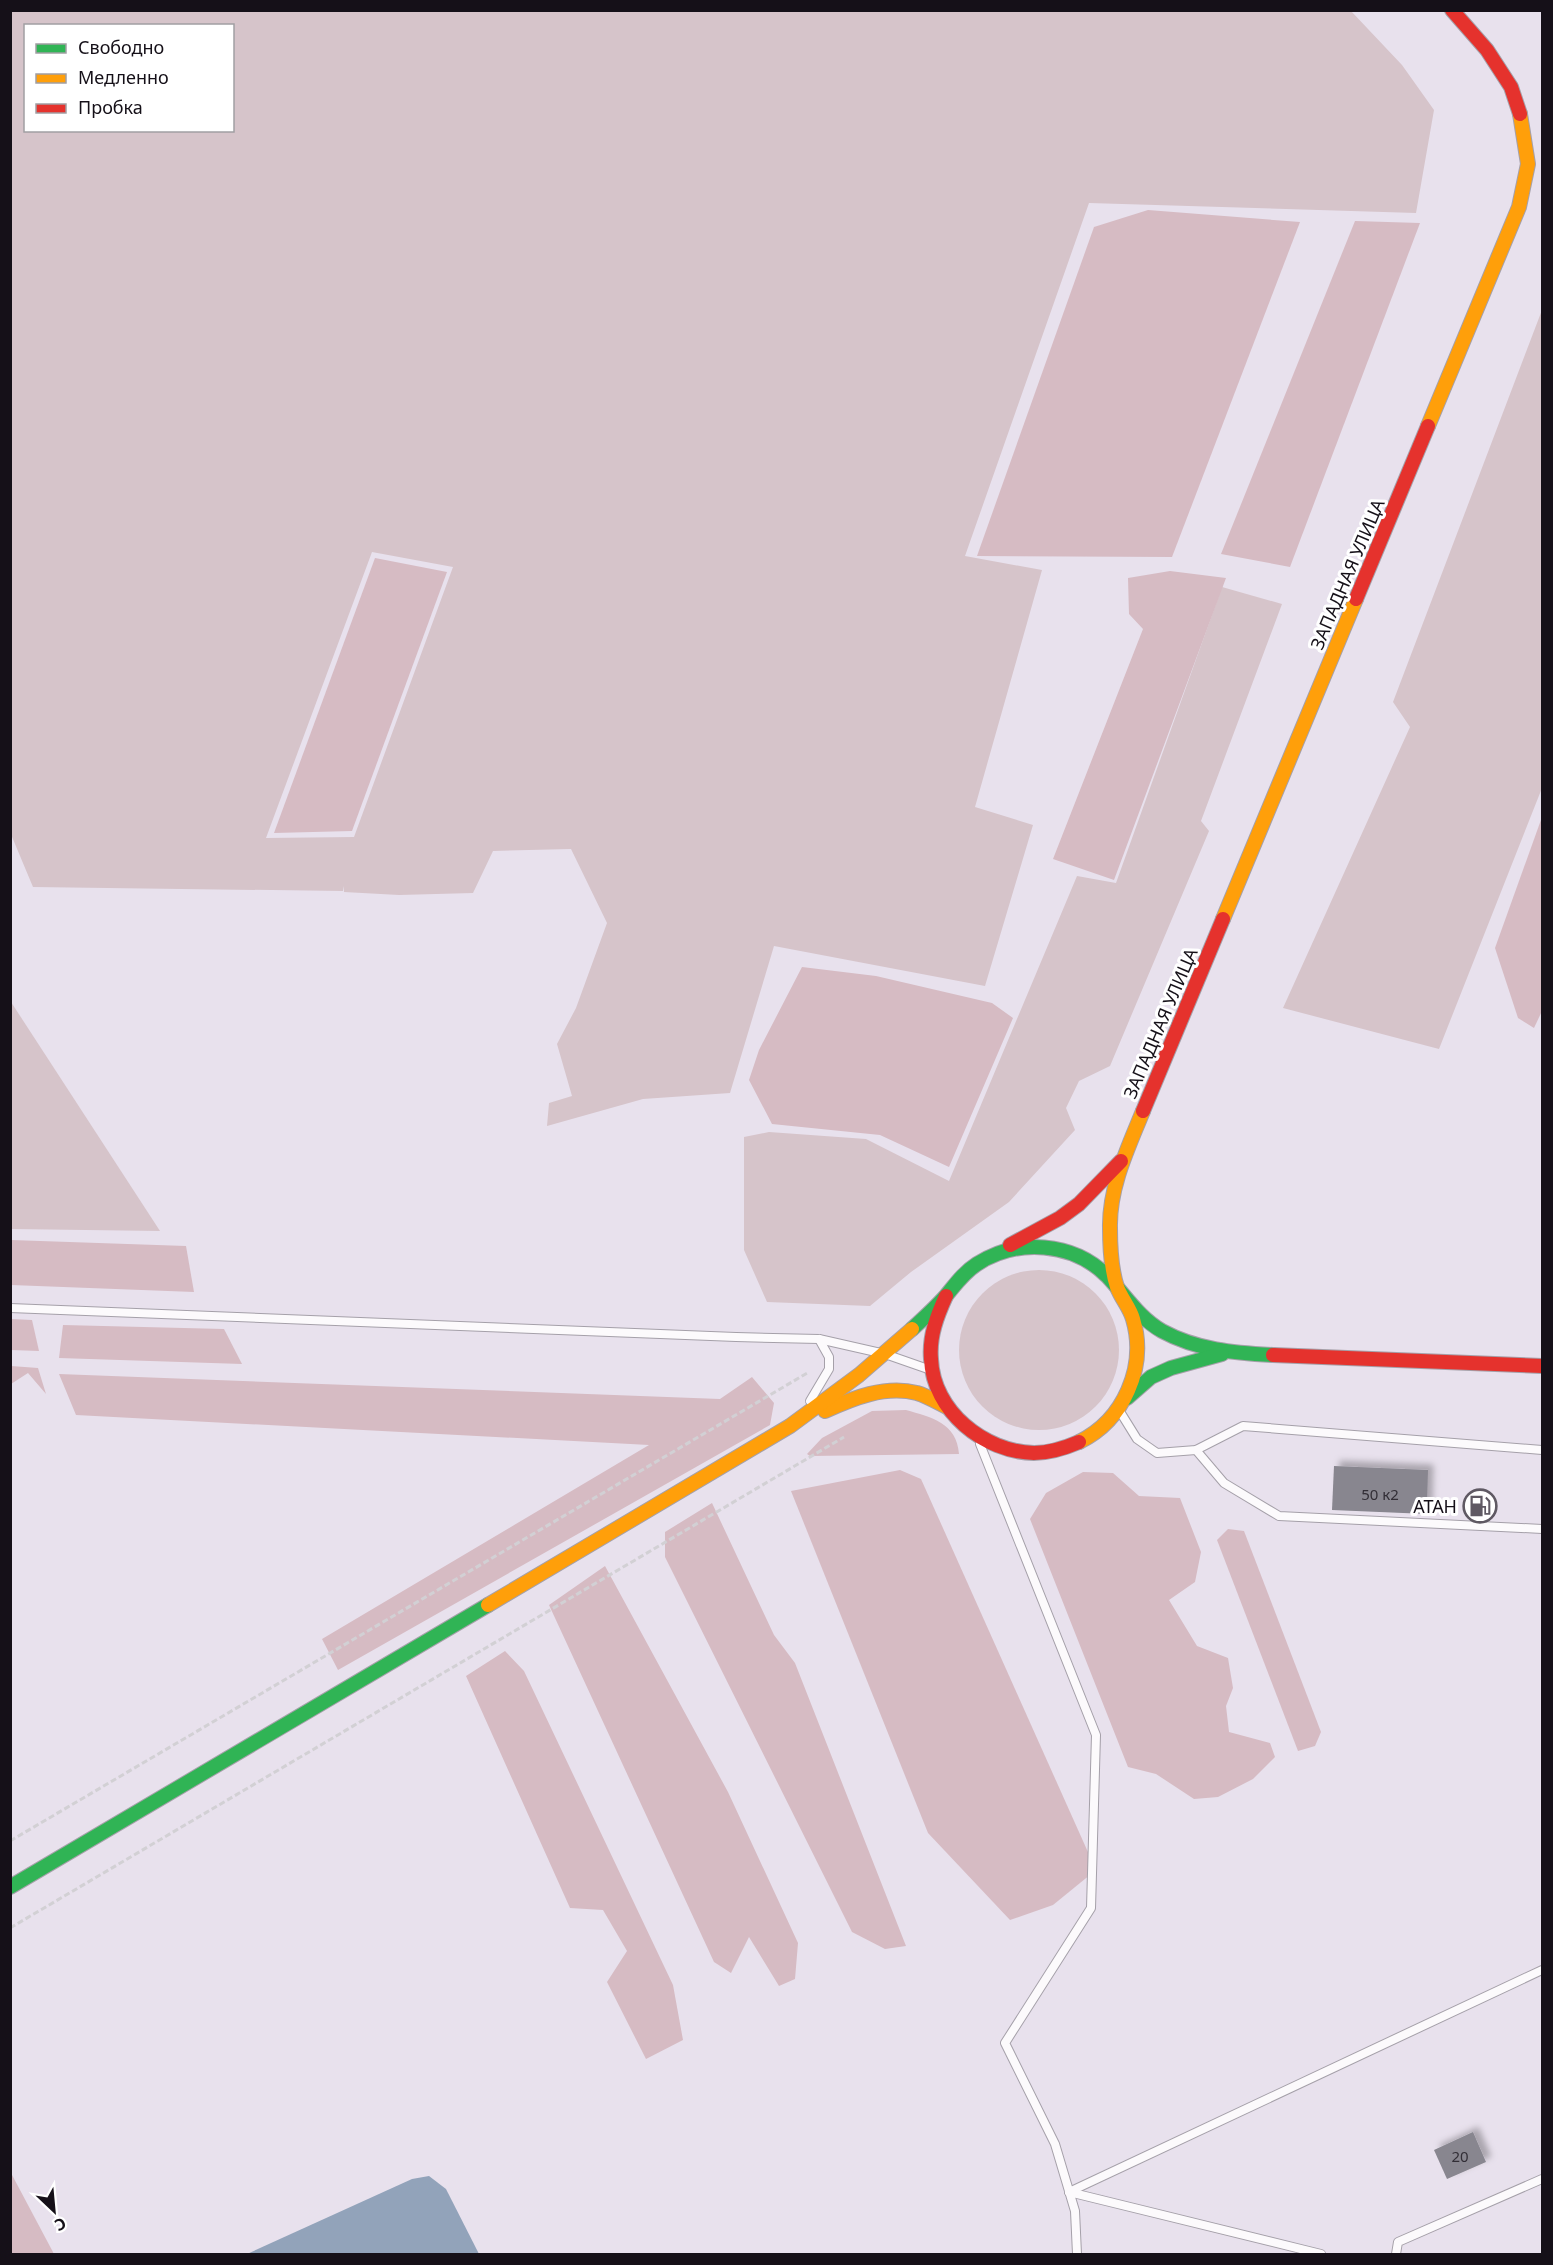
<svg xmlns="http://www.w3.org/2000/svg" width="1553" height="2265" viewBox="0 0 1553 2265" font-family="'Noto Sans',sans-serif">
<defs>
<filter id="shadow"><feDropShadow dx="5.5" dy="-5.5" stdDeviation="3" flood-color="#0004"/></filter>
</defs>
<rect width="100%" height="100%" fill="#e8e1ed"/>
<!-- green -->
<g fill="#d6c4ca" fill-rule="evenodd">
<path d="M11,10L1351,11L1402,65L1434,110L1416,213L1089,203L965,556L1042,570L975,807L1033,825L985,986L774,946L730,1093L643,1099L547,1126L549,1103L572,1096L557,1044L576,1008L607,923L571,849L493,851L473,893L399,895L344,892V886L343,891L33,887L10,832ZM26,26H232V130H26ZM372,552L453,567L354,837L266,838Z"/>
<polygon points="1542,310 1542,788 1439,1049 1283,1008 1410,727 1393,702"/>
<polygon points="1222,587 1282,604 1201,821 1209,831 1110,1066 1079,1081 1066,1108 1075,1130 1009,1202 911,1272 870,1306 767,1302 744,1250 744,1137 769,1132 866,1139 949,1181 1077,876 1116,883"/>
<polygon points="11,1002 160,1231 11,1229"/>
<circle cx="1039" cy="1350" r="80"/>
</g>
<!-- forest -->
<g fill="#d6bbc3">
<polygon points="1148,210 1300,222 1172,557 977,556 1094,227"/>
<polygon points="1355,221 1420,223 1290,567 1221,554"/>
<polygon points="375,558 447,572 352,831 274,833"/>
<polygon points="1170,571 1226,578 1114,880 1053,859 1143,629 1129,614 1128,578"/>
<polygon points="1542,817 1542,1011 1534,1028 1518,1018 1495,948"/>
<polygon points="802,967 876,976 992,1003 1013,1018 949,1167 880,1135 772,1124 749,1080 759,1050"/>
<polygon points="11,1240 186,1246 194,1292 11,1285"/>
<polygon points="11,1319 32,1320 39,1351 11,1350"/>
<polygon points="63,1325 224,1329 242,1364 59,1358"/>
<polygon points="11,1366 38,1368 46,1394 28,1373 11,1384"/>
<polygon points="59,1374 720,1399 752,1377 774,1403 770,1425 338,1670 322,1639 649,1445 76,1415"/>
<path d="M906,1410C931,1417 957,1423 959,1454L810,1456L807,1454L822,1438L872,1411Z"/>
<polygon points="900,1470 921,1479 1096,1870 1053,1905 1010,1920 928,1833 791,1491"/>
<polygon points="1083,1472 1113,1473 1139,1496 1180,1498 1201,1552 1195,1582 1169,1600 1197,1646 1228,1658 1233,1688 1226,1706 1229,1732 1270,1743 1275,1757 1253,1779 1218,1797 1194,1799 1156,1774 1128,1767 1030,1519 1046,1493"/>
<polygon points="712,1503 774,1635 795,1663 906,1946 885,1949 852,1932 665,1557 665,1532"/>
<polygon points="1228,1529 1244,1531 1321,1732 1315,1746 1298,1751 1217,1540"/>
<polygon points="605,1566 728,1792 798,1943 795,1979 779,1986 749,1937 731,1973 714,1962 549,1605"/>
<polygon points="505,1651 524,1671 673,1985 683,2040 646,2059 607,1982 627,1951 603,1910 570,1908 466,1676"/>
<polygon points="11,2173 54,2254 11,2254"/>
</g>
<!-- water -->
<polygon fill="#92a3ba" points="429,2176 446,2189 479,2254 247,2254 412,2179"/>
<!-- building -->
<g fill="#88868f" filter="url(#shadow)">
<polygon points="1334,1466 1428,1470 1427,1514 1332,1510"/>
<polygon points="1473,2132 1486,2162 1447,2179 1434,2150"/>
</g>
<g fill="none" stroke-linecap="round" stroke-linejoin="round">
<!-- lane casing -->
<g stroke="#a5a0a9" stroke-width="10">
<g id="lane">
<polyline points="10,1308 736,1337 819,1339 885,1354 928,1369"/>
<polyline points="810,1401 829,1369 829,1357 819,1339"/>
<polyline points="1119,1410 1137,1439 1157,1453 1196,1450 1243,1426 1542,1450"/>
<polyline points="980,1444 1096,1735 1091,1908 1005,2043 1055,2144 1075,2211 1077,2254"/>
<polyline points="1196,1450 1224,1483 1279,1516 1542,1529"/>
<polyline points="1069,2192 1542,1970"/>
<polyline points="1069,2192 1321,2254"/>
<polyline points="1396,2254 1398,2242 1542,2179"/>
</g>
</g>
<!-- fast casing -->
<g stroke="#a5a0a9" stroke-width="16">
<g id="fast">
<path d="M912,1329C923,1319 935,1308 945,1297C955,1285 963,1273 977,1264C1017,1238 1073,1242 1107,1276C1125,1295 1139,1318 1162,1331C1197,1350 1234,1353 1273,1355"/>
<polyline points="1127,1398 1151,1377 1171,1368 1222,1354"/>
<polyline points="10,1887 488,1605"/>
</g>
</g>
<!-- slow casing -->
<g stroke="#a5a0a9" stroke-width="16">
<g id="slow">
<polyline points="1428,426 1519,207 1528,164 1520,114"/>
<polyline points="1223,919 1356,599"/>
<path d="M825,1411C853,1398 885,1385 917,1393C927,1396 937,1402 947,1407"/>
<path d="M1079,1442C1124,1420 1147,1367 1133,1319C1130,1308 1121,1298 1117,1287C1111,1269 1110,1247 1110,1228C1109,1187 1128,1148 1143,1111"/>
<polyline points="488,1605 790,1426 859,1375 912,1329"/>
</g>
</g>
<!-- jam casing -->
<g stroke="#a5a0a9" stroke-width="16">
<g id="jam">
<polyline points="1452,10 1487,50 1511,87 1520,114"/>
<polyline points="1356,599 1428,426"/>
<polyline points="1143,1111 1223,919"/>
<polyline points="1010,1245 1060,1218 1079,1204 1121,1161"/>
<path d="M946,1296C937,1316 929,1336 931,1359C933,1411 984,1452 1034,1453C1050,1453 1065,1448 1079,1442"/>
<polyline points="1273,1355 1542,1366"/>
</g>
</g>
<!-- path -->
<g stroke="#d2d0d4" stroke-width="3" stroke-dasharray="6 3" stroke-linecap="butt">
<polyline points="10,1841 809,1372"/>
<polyline points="10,1928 844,1437"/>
</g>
<!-- lane -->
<use href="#lane" stroke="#fcfafc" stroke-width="8"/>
<!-- fast -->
<use href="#fast" stroke="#30b455" stroke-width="14"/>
<!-- slow -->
<use href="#slow" stroke="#ff9f0a" stroke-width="14"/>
<!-- jam -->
<use href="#jam" stroke="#e5322d" stroke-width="14"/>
</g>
<!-- icons -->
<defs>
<g id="fuel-ring" transform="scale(1.725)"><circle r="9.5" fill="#fff" stroke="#5f5963" stroke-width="1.5"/><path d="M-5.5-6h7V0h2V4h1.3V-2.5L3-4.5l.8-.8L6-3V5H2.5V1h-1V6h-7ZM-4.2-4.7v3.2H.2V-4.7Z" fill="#5f5963"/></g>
</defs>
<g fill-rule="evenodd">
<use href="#fuel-ring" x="1480" y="1506"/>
</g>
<g text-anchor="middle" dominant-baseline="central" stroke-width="6" stroke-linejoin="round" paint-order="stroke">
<!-- number labels -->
<g font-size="15" fill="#322e36">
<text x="1380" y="1494">50 к2</text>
<text x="1460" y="2156">20</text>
</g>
<!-- street labels -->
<g font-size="18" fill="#151018" stroke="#fff">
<text transform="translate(1347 574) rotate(-67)">ЗАПАДНАЯ УЛИЦА</text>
<text transform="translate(1160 1023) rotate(-67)">ЗАПАДНАЯ УЛИЦА</text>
</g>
<!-- poi labels -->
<g font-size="18" fill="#151018" stroke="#fff" text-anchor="end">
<text x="1457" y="1506">АТАН</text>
</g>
</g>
<!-- border -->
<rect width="1553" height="2265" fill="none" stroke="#151018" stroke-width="24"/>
<!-- legend -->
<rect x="24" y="24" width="210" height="108" fill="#ffffff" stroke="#a19fa3" stroke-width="1.5"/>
<rect x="36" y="44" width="30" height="9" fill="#30b455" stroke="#a19fa3" stroke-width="1.5"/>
<text x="78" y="54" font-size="18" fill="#151018">Свободно</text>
<rect x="36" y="74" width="30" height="9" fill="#ff9f0a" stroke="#a19fa3" stroke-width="1.5"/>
<text x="78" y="84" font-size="18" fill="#151018">Медленно</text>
<rect x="36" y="104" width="30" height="9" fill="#e5322d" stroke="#a19fa3" stroke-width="1.5"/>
<text x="78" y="114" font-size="18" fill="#151018">Пробка</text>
<!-- north arrow -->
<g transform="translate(54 2211) rotate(154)" stroke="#ffffff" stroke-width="4.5" paint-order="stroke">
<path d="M0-4.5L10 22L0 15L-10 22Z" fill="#151018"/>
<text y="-9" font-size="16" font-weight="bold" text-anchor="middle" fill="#151018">С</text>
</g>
</svg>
